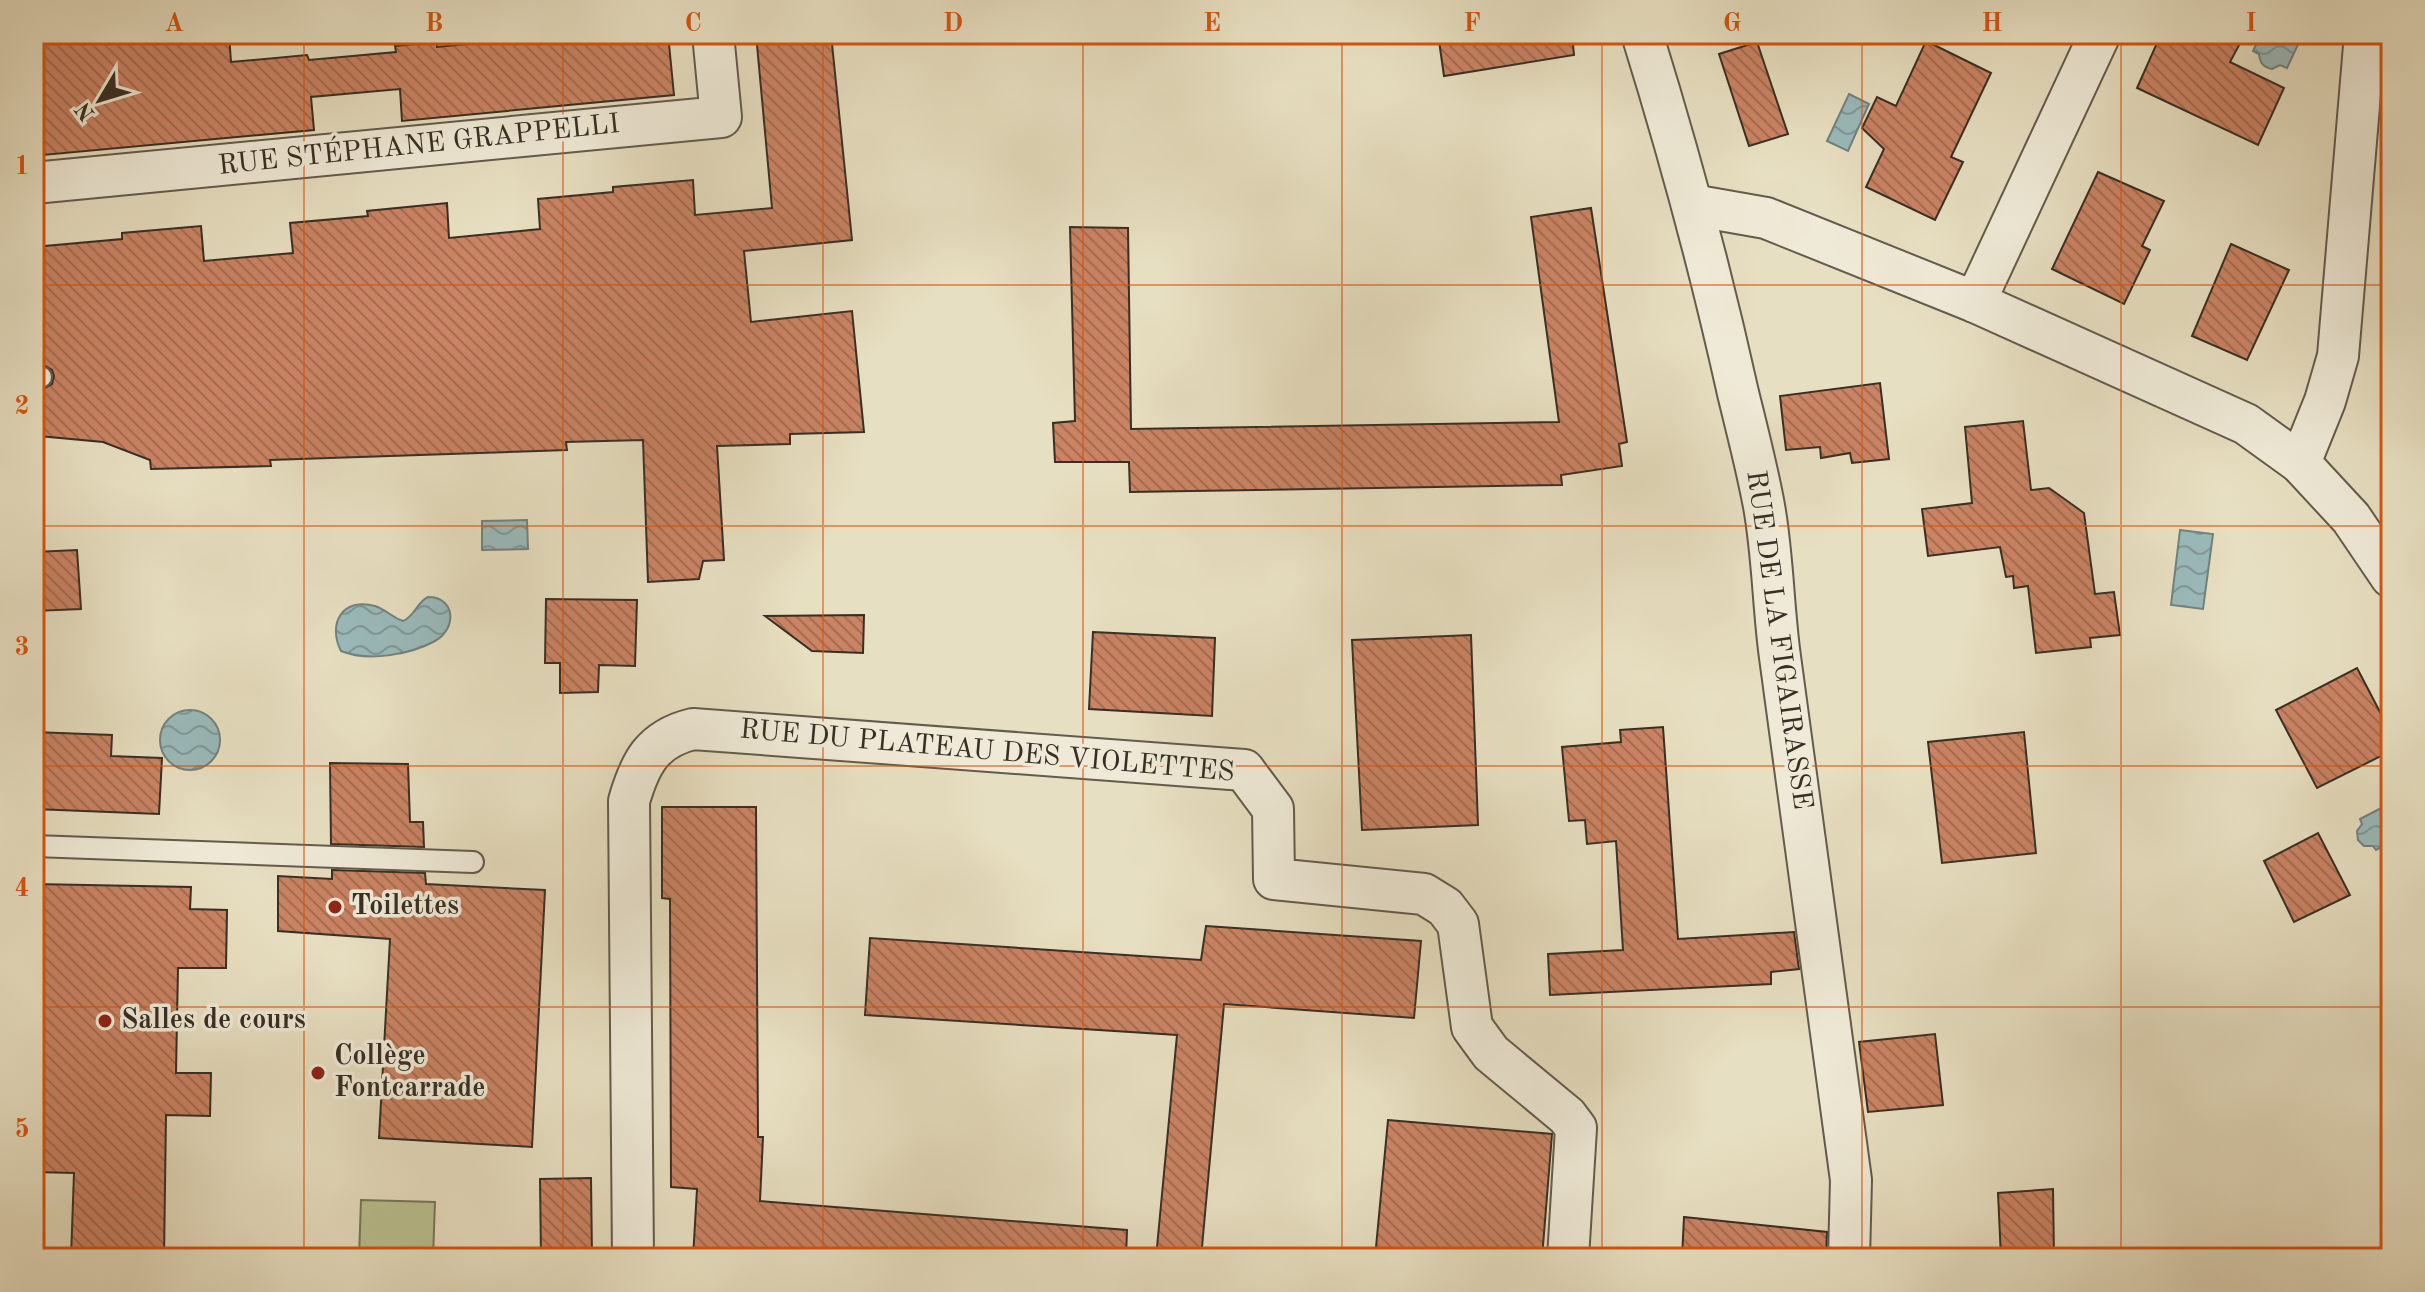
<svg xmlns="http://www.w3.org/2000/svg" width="2425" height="1292" viewBox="0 0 2425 1292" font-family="'Old Standard TT',serif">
<defs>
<pattern id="water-waves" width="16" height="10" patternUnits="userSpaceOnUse" patternTransform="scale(2)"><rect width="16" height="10" fill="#9ababb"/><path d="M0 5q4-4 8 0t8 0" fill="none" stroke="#7e9898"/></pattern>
<pattern id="building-back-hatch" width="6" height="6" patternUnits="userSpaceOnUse" patternTransform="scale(2)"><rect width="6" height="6" fill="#ca8363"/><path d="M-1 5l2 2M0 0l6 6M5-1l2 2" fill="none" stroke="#a56c51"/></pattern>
</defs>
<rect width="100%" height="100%" fill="#e7dfc1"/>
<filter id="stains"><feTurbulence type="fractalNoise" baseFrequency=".0025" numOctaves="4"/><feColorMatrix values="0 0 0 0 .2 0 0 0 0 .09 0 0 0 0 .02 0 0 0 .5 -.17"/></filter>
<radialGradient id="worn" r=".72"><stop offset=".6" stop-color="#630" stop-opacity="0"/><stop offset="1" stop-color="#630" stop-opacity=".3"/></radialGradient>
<!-- pitch -->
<polygon fill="#bac090" stroke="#78785a" stroke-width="2" points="361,1200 435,1202 433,1258 359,1258"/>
<!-- water -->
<g fill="url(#water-waves)" stroke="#72827f" stroke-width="2">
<path d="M2261,34H2303L2287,68L2280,65L2272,69C2263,67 2260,63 2259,54L2253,51Z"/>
<polygon points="1849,94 1869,104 1848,151 1827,141"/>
<polygon points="527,520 528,549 482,550 482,521"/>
<polygon points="2180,530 2213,534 2203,609 2171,605"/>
<path d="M428,597C456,597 457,629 435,641C409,655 368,662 341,651C327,623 343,597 375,606C385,609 393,618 403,621C414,617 417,602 428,597Z"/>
<circle cx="190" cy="740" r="30"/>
<polygon points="2391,803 2391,842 2376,850 2373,846 2364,846 2358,840 2357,831 2362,824 2360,819"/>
</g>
<!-- building -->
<g fill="url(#building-back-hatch)" stroke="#372f25" stroke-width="2">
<polygon points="34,34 229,34 231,62 307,55 309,60 396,52 395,46 437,42 437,47 543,37 542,34 668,34 674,95 402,121 400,89 311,97 314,130 43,155 40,122 34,122"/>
<polygon points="756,34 831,34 852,240 744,251 751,322 852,311 864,432 790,434 790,444 717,446 724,560 703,561 699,579 648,582 643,440 566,442 567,450 270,460 271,466 151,469 150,460 103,442 39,436 41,390 52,384 54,376 52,370 42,364 44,316 34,317 34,247 122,239 122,233 201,226 204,261 293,253 290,223 368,216 367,211 447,203 449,238 540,229 538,199 613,192 613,187 693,180 695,215 772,208"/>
<polygon points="1438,34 1572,34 1574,55 1444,76"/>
<polygon points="2161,34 2245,34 2230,62 2284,88 2258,145 2137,88"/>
<polygon points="1926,41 1991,73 1951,157 1963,162 1935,220 1866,187 1884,149 1862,128 1877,97 1896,106"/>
<polygon points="1757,42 1788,134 1749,146 1719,54"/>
<polygon points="2098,172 2164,201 2142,246 2150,250 2124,304 2052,269"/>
<polygon points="1591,208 1627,442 1619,444 1622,466 1561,475 1562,485 1130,492 1129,462 1055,462 1053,423 1075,421 1070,227 1128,228 1131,429 1559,422 1531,217"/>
<polygon points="2231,244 2289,270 2247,360 2192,336"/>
<polygon points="1880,383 1889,459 1852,463 1850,453 1821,458 1820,447 1786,450 1780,396"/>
<polygon points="2023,421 2031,490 2049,488 2084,513 2095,594 2114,592 2120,635 2090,638 2091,647 2036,653 2028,586 2014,588 2013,576 2006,577 2000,547 1928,556 1922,509 1972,503 1965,427"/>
<polygon points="77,550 81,609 34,611 35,552"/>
<polygon points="546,599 637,600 635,666 599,665 598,692 560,693 560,663 545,663"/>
<polygon points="864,615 863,653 812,651 765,616"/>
<polygon points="1093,632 1215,638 1212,716 1089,709"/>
<polygon points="1471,635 1478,825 1362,830 1352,640"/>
<polygon points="2357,668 2391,733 2391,751 2317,788 2276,710"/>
<polygon points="1663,727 1678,939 1794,932 1799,969 1771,972 1771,984 1550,995 1548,954 1623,950 1616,841 1587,844 1585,820 1569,821 1562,747 1621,742 1620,730"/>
<polygon points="34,732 112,735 111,756 162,758 159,814 34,809"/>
<polygon points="2024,732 2036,853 1942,863 1928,742"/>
<polygon points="330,763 408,764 410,822 423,822 424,847 331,844"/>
<polygon points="662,807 756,807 758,1137 763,1137 760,1201 1127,1230 1126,1258 693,1258 697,1189 671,1187 670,899 662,898"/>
<polygon points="2318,833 2350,895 2294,922 2264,861"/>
<polygon points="332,870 425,873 426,884 545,890 532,1147 379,1138 390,939 278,931 278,876 332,879"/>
<polygon points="34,884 191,887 190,909 227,910 226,968 178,968 176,1073 211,1073 210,1116 166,1115 164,1258 71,1258 74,1173 34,1172"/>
<polygon points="1206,926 1421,941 1414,1018 1224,1004 1201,1258 1156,1258 1177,1035 865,1015 870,938 1201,960"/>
<polygon points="1935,1034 1943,1105 1868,1112 1859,1042"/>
<polygon points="1388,1120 1552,1134 1542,1258 1375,1258"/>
<polygon points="591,1178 592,1258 541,1258 540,1179"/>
<polygon points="2053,1189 2054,1258 2001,1258 1998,1193"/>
<polygon points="1684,1217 1827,1232 1826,1258 1682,1258"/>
</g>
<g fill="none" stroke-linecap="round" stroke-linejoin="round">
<!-- service casing -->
<g stroke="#635b4c" stroke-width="24">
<g id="service">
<polyline points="34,377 41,377"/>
<polyline points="34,846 473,862"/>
</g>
</g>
<!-- minor casing -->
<g stroke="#635b4c" stroke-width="44">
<g id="minor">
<path d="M1642,34C1679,153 1711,271 1738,393C1747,430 1757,468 1764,506C1773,556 1773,606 1780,657L1851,1180L1849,1258"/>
<polyline points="34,183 721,117 713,34"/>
<polyline points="1692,205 1766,218 1975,302 2246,424 2300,463 2351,518 2391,577"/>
<polyline points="1975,302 2100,34"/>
<polyline points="2300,463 2325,401 2338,356 2365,34"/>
<path d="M633,1258L629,801C640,763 652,739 693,729L1244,770L1273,809L1274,879L1424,894L1445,907L1458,924L1472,1027L1491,1053L1567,1116L1576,1128L1568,1258"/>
</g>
</g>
<!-- service -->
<use href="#service" stroke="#efead7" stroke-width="20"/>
<!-- minor -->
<use href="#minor" stroke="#efead7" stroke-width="40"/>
</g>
<!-- grid -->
<path fill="none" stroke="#d6550e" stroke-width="2" stroke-opacity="0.55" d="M304,34V1258M563,34V1258M823,34V1258M1083,34V1258M1342,34V1258M1602,34V1258M1862,34V1258M2121,34V1258M34,285H2391M34,526H2391M34,766H2391M34,1007H2391"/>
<!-- markers -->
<g fill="#8f2418" stroke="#efead7" stroke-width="3">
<circle cx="335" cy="907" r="8"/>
<circle cx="105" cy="1021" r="8"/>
<circle cx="318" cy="1073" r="8"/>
</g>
<g text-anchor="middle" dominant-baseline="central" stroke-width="7" stroke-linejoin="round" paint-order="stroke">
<!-- street labels -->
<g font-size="28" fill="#372f25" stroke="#efead7">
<text transform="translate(419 146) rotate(-6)">RUE STÉPHANE GRAPPELLI</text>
<text transform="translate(1778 640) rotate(82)">RUE DE LA FIGAIRASSE</text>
<text transform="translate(987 752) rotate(5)">RUE DU PLATEAU DES VIOLETTES</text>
</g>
<!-- poi labels -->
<g font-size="28" font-weight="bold" fill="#372f25" stroke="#efead7" text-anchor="start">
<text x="351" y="907">Toilettes</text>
<text x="121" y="1021">Salles de cours</text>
<text x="334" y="1057">Collège<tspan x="334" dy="32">Fontcarrade</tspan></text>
</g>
</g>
<!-- margin -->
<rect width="2425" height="1292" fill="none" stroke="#e7dfc1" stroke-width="88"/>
<!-- north arrow -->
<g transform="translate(100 100) rotate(232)" stroke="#efead7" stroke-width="6" paint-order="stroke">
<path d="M0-6L14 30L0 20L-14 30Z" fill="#372f25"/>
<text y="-12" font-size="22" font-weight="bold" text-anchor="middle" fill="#372f25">N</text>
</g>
<rect x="44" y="44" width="2337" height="1204" fill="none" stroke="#d6550e" stroke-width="3"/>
<g font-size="26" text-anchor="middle" font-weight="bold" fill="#d6550e">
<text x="174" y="31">A</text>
<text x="434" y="31">B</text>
<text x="693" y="31">C</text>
<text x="953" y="31">D</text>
<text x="1212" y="31">E</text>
<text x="1472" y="31">F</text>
<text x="1732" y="31">G</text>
<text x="1992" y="31">H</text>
<text x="2251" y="31">I</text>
<text x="22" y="174">1</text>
<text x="22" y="414">2</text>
<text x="22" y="655">3</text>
<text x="22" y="896">4</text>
<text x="22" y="1137">5</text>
</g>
<rect width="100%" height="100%" filter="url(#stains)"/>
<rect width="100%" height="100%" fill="url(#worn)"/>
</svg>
